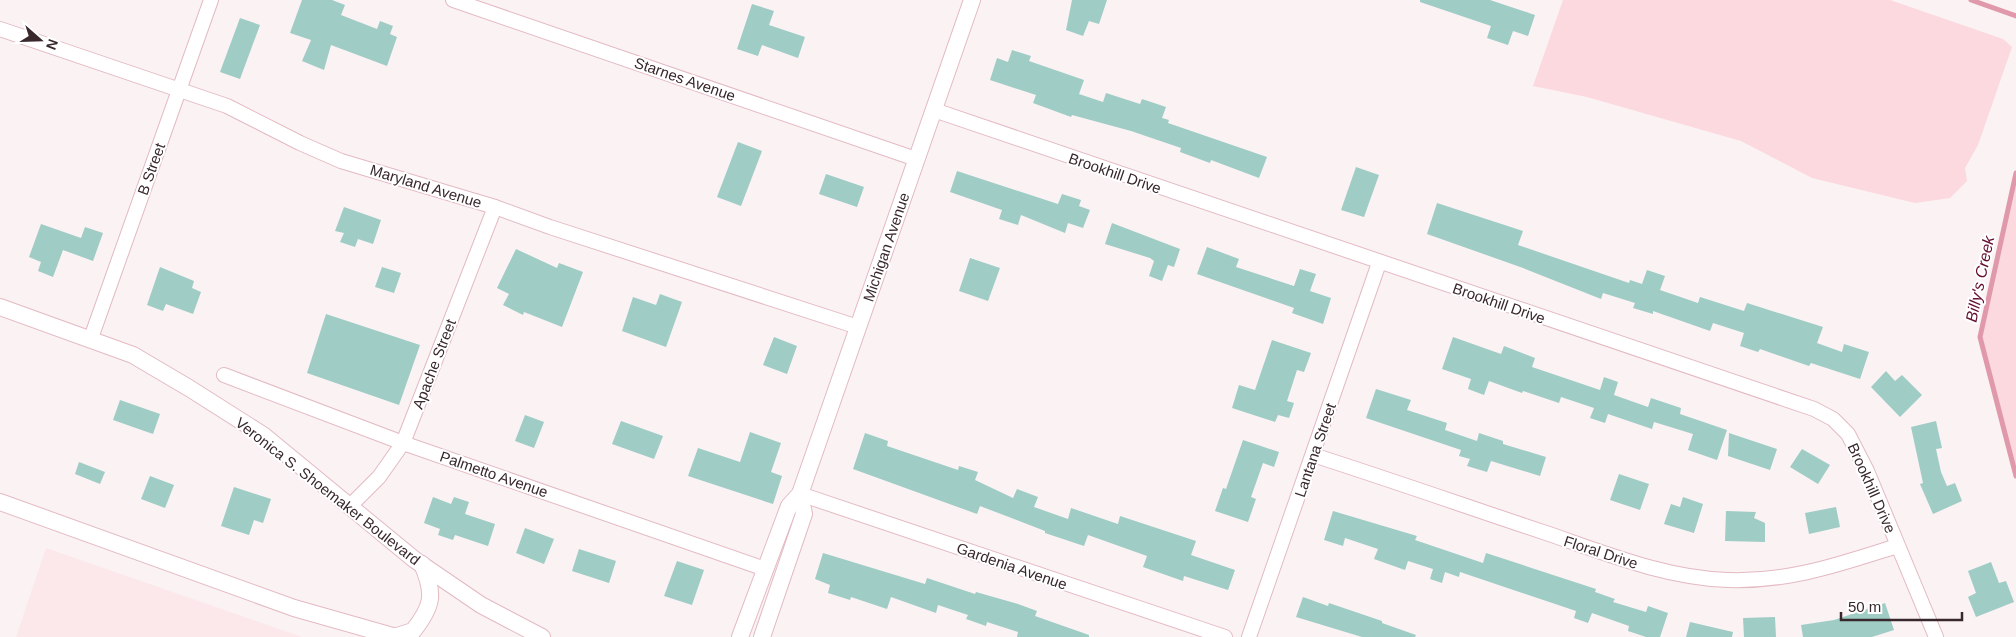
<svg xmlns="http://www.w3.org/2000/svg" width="2016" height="637" viewBox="0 0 2016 637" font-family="Arial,sans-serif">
<rect width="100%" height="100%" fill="#fbf2f4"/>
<!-- built -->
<polygon fill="#fce7eb" points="46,548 302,637 16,637"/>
<!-- green -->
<g fill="#fcd8df">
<polygon points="1563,0 1890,0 2003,39 2012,47 1978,145 1965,168 1967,181 1950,198 1915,203 1812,178 1741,141 1587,97 1533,86"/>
<polygon points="2016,173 2016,476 1980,337"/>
</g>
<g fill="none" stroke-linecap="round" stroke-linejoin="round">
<!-- stream -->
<g stroke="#e099aa" stroke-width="5">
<polyline points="1971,0 2016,16"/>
<polyline points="2016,173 1980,337 2016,476"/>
</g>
</g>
<!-- building -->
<g fill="#9fccc5">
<polygon points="302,0 332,0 345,5 341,15 377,29 380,21 393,26 390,34 397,37 387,66 331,45 324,70 302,61 311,40 290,33"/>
<polygon points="1072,0 1107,0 1099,24 1089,21 1083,36 1066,30"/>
<polygon points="1420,0 1490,0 1535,15 1528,36 1513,31 1508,45 1487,38 1491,26 1420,2"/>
<polygon points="752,4 774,11 769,25 805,37 798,58 762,45 758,56 737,49"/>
<polygon points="240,18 260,25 240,79 220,72"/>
<polygon points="1012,50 1031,56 1029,61 1084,80 1079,94 1103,102 1106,93 1140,104 1142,99 1166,107 1162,118 1169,120 1168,123 1267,157 1259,178 1211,160 1210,163 1180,152 1181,148 1131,131 1072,115 1071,117 1033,103 1036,95 990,80 997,58 1008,62"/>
<polygon points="738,142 762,151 741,206 717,197"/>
<polygon points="1356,167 1379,175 1364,217 1341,210"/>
<polygon points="957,171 1058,204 1062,194 1081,200 1079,206 1090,210 1083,228 1068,223 1065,233 1021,215 1018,225 999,219 1002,210 950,192"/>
<polygon points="826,174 864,187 857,207 819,194"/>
<polygon points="1437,203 1523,231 1518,245 1629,283 1630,280 1642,284 1647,270 1665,276 1660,290 1698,303 1700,297 1744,311 1747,303 1823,327 1817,343 1842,352 1844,344 1869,352 1860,379 1811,363 1809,366 1760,349 1758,352 1740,346 1744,333 1713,323 1710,331 1653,311 1653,314 1633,308 1635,303 1603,293 1601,299 1523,268 1427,234"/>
<polygon points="344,207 381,220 373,244 358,239 355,247 340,242 344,233 335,231"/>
<polygon points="1112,223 1180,249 1174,267 1168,265 1162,281 1149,276 1154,261 1150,258 1105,244"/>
<polygon points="41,224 81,238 85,227 103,233 93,261 63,250 53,277 38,271 41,262 29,257"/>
<polygon points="1207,247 1239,259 1236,267 1294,286 1300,269 1316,274 1310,291 1331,298 1323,324 1292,313 1294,308 1197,274"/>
<polygon points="516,249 557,268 559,263 583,272 562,327 524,312 523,315 503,305 509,294 497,288"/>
<polygon points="970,258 1000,268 988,301 959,291"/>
<polygon points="160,267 194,281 192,288 201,292 193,314 166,304 163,311 147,305"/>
<polygon points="382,267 401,273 394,293 375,287"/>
<polygon points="660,294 682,302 666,347 622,331 633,297 656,305"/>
<polygon points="326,314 420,345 399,405 307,373"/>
<polygon points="774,337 797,346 787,374 763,365"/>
<polygon points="1453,337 1501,354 1504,346 1535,358 1532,367 1600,390 1604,377 1618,382 1614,395 1648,407 1651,398 1681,408 1680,414 1727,430 1717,460 1688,450 1693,434 1654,422 1652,429 1608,414 1605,423 1590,418 1594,408 1561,397 1559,403 1523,391 1522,393 1489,381 1484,395 1468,389 1471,379 1442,369"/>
<polygon points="1272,340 1311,353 1304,372 1297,370 1287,401 1294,403 1289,418 1278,415 1275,422 1232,408 1239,385 1255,390"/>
<polygon points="1886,371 1895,381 1902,375 1922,395 1900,417 1871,387"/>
<polygon points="1376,389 1411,400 1407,410 1447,423 1445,430 1477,441 1479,433 1503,441 1503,444 1546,457 1540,476 1491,461 1487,472 1467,466 1470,459 1459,456 1461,450 1366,418"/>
<polygon points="120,400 160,414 153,434 113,420"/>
<polygon points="525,415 544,422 534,448 515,441"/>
<polygon points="621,421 663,436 654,459 612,444"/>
<polygon points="1936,421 1942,448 1936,449 1941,472 1947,486 1955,483 1962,501 1933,514 1920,484 1923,483 1911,427"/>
<polygon points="750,432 781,443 771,472 782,476 773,504 688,476 698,448 740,462"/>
<polygon points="865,433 888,441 887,446 958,470 959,466 978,472 975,480 1013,498 1017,489 1038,497 1034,507 1068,519 1071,508 1118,524 1120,516 1196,541 1191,555 1235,570 1228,590 1184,576 1183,581 1143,567 1147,556 1088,535 1084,546 1045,533 1045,531 980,506 977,514 853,469"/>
<polygon points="1729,433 1777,449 1770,470 1728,456"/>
<polygon points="1243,440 1279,452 1274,467 1263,463 1251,497 1256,499 1248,522 1215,511 1223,488 1226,489"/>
<polygon points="1802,449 1830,465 1818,484 1790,467"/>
<polygon points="79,462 105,472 100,484 75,474"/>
<polygon points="1619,474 1649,484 1640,510 1610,500"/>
<polygon points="150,476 174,485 165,508 141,499"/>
<polygon points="234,487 271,499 263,523 254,520 249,535 221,526"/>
<polygon points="433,497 451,504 454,497 469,502 465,514 495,524 488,546 455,535 453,540 438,535 440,529 424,523"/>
<polygon points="1683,497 1703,504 1694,533 1664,524 1671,504 1680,507"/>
<polygon points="1836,507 1840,527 1809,534 1805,513"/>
<polygon points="1333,511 1417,536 1415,540 1483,563 1486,553 1596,589 1595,592 1615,599 1613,602 1646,612 1648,606 1668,613 1660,637 1646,637 1628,631 1629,626 1592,613 1588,623 1574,618 1576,611 1460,572 1459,577 1445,572 1442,583 1430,579 1433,569 1408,561 1405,570 1374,559 1378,549 1345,538 1343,546 1324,540"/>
<polygon points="1726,511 1756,512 1754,518 1765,523 1765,542 1725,541"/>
<polygon points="525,528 554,539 544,564 516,553"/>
<polygon points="579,549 616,561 609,583 572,571"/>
<polygon points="823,553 925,584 927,578 975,594 976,592 1018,604 1037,611 1035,616 1089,635 1089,637 1017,637 1018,632 987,622 986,626 966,619 968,615 938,605 936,613 891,597 887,609 851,597 850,600 828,593 830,585 815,579"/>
<polygon points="677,561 704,570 692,605 664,596"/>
<polygon points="1991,562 1999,583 2006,581 2014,602 1976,617 1968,597 1976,593 1968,571"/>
<polygon points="1303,597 1328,606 1329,603 1382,621 1382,623 1416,635 1415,637 1362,637 1296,617"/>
<polygon points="1885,603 1894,630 1872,637 1803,637 1801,625 1834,620"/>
<polygon points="1775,617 1776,637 1744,637 1743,618"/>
<polygon points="1690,622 1733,632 1732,637 1686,637"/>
</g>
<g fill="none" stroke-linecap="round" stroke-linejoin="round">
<!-- minor casing -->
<g stroke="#e3bac2" stroke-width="16">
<g id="minor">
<polyline points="453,0 916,159"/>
<polyline points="0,29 227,106 300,143 341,161 495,207 550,227 858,327"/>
<polyline points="934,110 1814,409 1833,419 1848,434 1867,471 1936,637"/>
<polyline points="91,338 211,0"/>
<polyline points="224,375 403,443 765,569"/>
<path d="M1313,455C1391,480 1468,507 1546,533C1605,553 1665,578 1728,580C1790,582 1840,564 1897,546"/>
<polyline points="800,494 1225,637"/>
<polyline points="350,506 379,477 403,443 495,207"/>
<polyline points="1249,637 1379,263"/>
</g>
</g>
<!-- tertiary casing -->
<g stroke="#e3bac2" stroke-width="18">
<g id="tertiary">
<polyline points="0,307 133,355 189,388 263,435 415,560 481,605 542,637"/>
<polyline points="0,502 294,608 396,637"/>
<path d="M394,637L413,631C433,606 435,594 422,564"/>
<polyline points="740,637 789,506 800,494 972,0"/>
<polyline points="762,637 804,514 800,494"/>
</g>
</g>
<!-- minor -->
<use href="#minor" stroke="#fff" stroke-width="14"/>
<!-- tertiary -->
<use href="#tertiary" stroke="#fff" stroke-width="16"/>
</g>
<g text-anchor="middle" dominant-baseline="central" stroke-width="4" stroke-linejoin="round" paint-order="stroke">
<!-- street labels -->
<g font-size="15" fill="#38282c" stroke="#fff">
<text transform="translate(685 79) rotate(19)">Starnes Avenue</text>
<text transform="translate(151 169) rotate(-70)">B Street</text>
<text transform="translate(1115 173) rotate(19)">Brookhill Drive</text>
<text transform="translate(426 186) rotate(17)">Maryland Avenue</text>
<text transform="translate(886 247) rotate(-71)">Michigan Avenue</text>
<text transform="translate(1499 303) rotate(19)">Brookhill Drive</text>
<text transform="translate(434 364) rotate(-69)">Apache Street</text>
<text transform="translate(1315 450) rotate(-71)">Lantana Street</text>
<text transform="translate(494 474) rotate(19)">Palmetto Avenue</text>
<text transform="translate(1872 488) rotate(66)">Brookhill Drive</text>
<text transform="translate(328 491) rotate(38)">Veronica S. Shoemaker Boulevard</text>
<text transform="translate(1601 552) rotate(18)">Floral Drive</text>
<text transform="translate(1012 566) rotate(19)">Gardenia Avenue</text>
</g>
<!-- water labels -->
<g font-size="16" font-style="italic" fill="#640f2f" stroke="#fff">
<text transform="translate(1980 279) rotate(-78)">Billy's Creek</text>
</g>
</g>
<!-- north arrow -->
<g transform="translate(40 40) rotate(110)" stroke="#ffffff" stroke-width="4" paint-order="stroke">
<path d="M0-4L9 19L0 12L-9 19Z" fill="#38282c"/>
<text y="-8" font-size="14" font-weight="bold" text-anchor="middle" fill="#38282c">N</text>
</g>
<!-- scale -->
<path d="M1841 612v8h121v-8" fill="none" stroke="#38282c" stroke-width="2.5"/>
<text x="1848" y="612" font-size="15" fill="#38282c" stroke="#ffffff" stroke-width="4" paint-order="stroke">50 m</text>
</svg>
